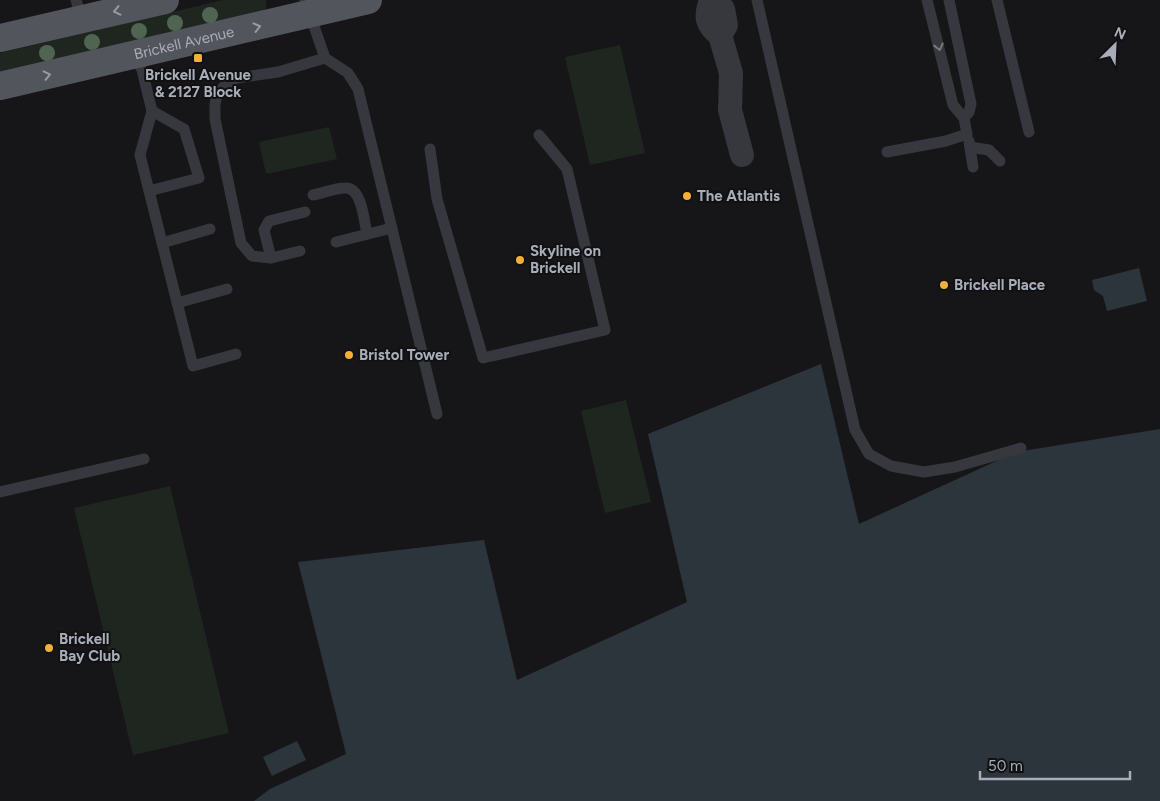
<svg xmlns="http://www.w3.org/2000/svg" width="1160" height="801" viewBox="0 0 1160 801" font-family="Figtree,sans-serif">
<rect width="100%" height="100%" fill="#161618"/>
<!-- green -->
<g fill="#1e261f">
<polygon points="223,0 266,0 266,8 260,14 0,75 0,53"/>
<polygon points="620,45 645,153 590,165 565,57"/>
<polygon points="329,127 337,159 266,174 259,142"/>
<polygon points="626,400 651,502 605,513 581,411"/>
<polygon points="170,486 229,733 133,755 74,508"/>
</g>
<!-- water -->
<g fill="#2c353c">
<polygon points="1139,268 1147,301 1107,311 1103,296 1094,290 1092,280"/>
<polygon points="821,364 859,524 1016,452 1160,429 1160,801 254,801 270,789 346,754 298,562 484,540 517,680 687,602 648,434"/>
<polygon points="297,741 306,760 272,776 263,757"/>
</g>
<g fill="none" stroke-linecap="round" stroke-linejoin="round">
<!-- service -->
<g stroke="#37383d" stroke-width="11">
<polyline points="76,0 82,19"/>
<polyline points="305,0 325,58 348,73 358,89 437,414"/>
<polyline points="757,0 855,430 869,454 891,466 924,472 955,467 1021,448"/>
<polyline points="949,0 971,104 969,112 964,118"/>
<polyline points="997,0 1029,132"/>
<polyline points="135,55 142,70 152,111 140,155 193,366 236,354"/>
<polyline points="969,141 973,167"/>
<polyline points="970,147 989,150 1000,161"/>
<polyline points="430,149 437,199 483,358 605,330 567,169 539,135"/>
<polyline points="887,152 946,141 967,134 964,118 953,105 927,0"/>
<polyline points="149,191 199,178 184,129 152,111"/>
<path d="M313,195C323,193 335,188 345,188C362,187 364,221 367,234"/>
<polyline points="336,242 392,228"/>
<polyline points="162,243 210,229"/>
<polyline points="300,251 271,258 252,256 241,243 215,119 215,104 217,95 225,85 237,78 278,72 325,58"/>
<polyline points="271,258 264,230 269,221 305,212"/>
<polyline points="177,303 227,289"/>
<polyline points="0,492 144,459"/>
</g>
<!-- minor -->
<g stroke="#37383d" stroke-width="24">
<path d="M711,0C705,17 706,24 720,35L726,25L723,9L712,0"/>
<polyline points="720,35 731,73 730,110 742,155"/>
</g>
<!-- primary -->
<g stroke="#53555c" stroke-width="28">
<polyline points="0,38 165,0"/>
<path id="s1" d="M0,86L368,0"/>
</g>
</g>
<!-- trees -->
<g fill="#506452">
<circle cx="210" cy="15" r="8"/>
<circle cx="175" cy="23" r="8"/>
<circle cx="139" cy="31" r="8"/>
<circle cx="92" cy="42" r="8"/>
<circle cx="47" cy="53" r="8"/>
</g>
<!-- one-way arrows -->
<defs><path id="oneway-chevron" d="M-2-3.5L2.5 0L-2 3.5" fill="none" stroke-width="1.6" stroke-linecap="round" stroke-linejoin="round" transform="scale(1.25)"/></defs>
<g stroke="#979ba6">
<use href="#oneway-chevron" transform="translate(117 11) rotate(167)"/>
<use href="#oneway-chevron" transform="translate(257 27) rotate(-14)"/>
<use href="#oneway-chevron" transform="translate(47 75) rotate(-13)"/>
</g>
<use stroke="#757881" href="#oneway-chevron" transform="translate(939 47) rotate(76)"/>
<!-- markers -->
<g fill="#f2b134" stroke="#111113" stroke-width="2">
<rect x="193" y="53" width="10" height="10" rx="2.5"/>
<circle cx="687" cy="196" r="5"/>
<circle cx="520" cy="260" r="5"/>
<circle cx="944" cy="285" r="5"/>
<circle cx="349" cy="355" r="5"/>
<circle cx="49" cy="648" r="5"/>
</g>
<g text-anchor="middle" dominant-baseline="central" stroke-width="4" stroke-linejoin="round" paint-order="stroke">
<!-- street labels -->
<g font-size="15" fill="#a8adb8" stroke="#111113">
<text stroke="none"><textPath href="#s1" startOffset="189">Brickell Avenue</textPath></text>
</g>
<!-- poi labels -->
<g font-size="15" font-weight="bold" fill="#a8adb8" stroke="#111113" text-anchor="start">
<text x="198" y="75" text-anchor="middle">Brickell Avenue<tspan x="198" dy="17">&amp; 2127 Block</tspan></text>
<text x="697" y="196">The Atlantis</text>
<text x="530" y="251">Skyline on<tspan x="530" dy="17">Brickell</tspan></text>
<text x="954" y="285">Brickell Place</text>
<text x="359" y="355">Bristol Tower</text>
<text x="59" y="639">Brickell<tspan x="59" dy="17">Bay Club</tspan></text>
</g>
</g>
<!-- north arrow -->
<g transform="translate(1115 45) rotate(24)" stroke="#111113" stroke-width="4" paint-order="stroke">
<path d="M0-4L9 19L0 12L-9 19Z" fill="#a8adb8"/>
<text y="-8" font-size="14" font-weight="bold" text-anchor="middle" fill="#a8adb8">N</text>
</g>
<!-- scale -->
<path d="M980 771v8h150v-8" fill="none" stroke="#a8adb8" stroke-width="2.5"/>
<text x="988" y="771" font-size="15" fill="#a8adb8" stroke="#111113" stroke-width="4" paint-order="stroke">50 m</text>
</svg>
